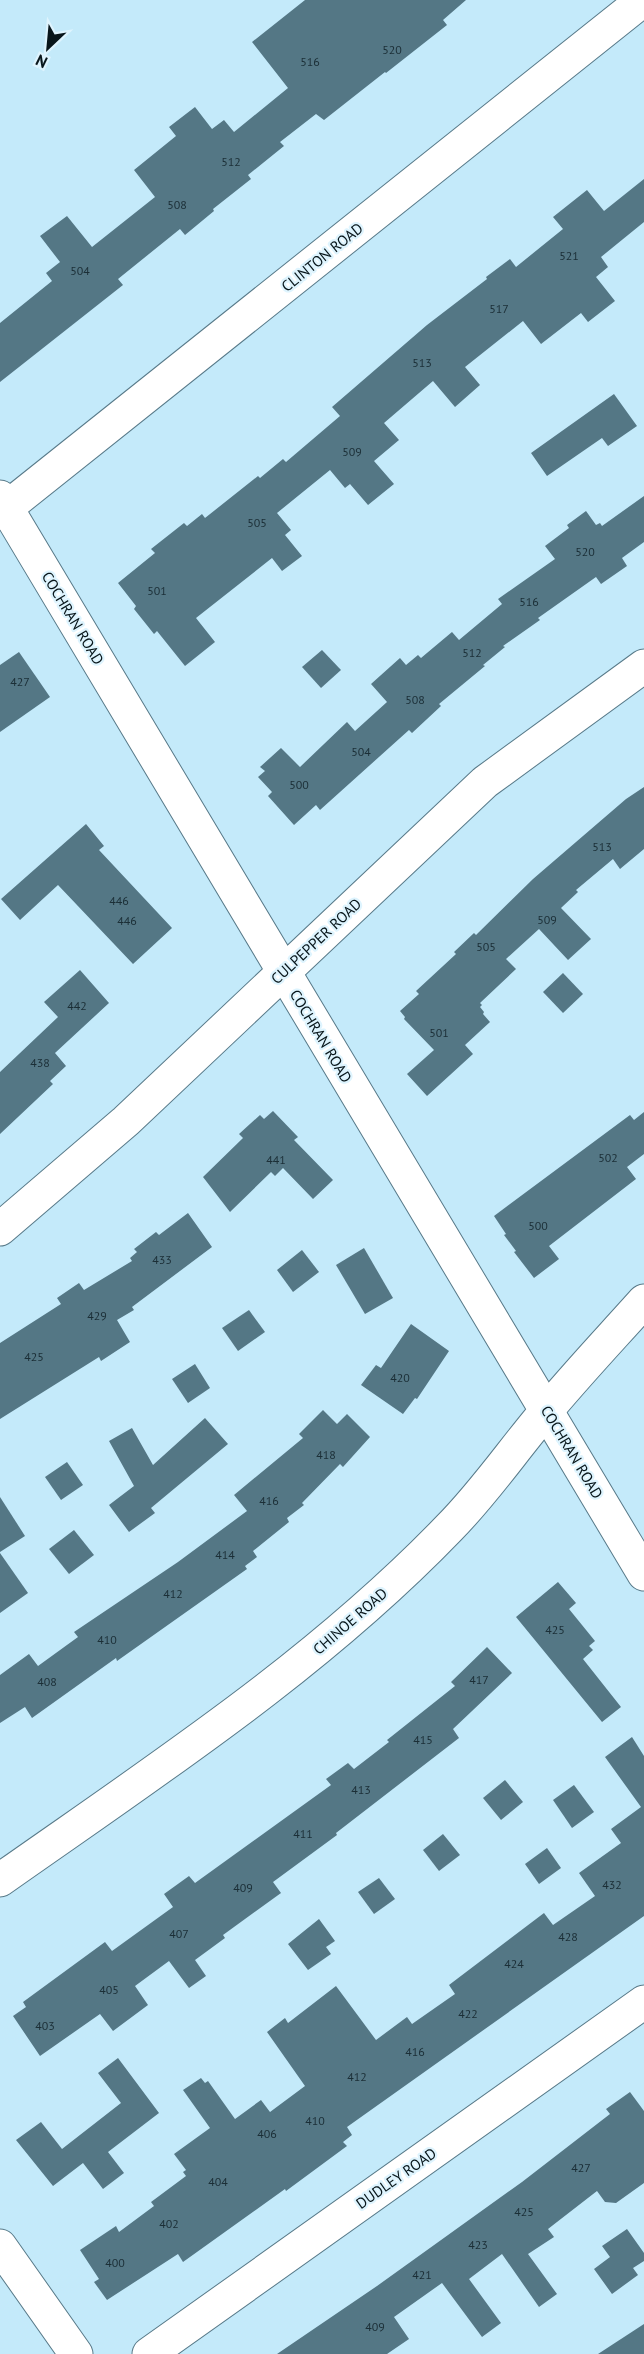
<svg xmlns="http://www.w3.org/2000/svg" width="644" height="2354" viewBox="0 0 644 2354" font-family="'PT Sans',sans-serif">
<rect width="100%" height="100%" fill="#c4eafa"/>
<!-- building -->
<g fill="#547785">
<polygon points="305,0 466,0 443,20 447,25 386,73 385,72 324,120 316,114 280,142 284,146 248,175 251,179 213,209 214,211 185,235 180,229 118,279 123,285 0,382 0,323 52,281 46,273 60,262 40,236 67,216 92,247 155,197 134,170 176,136 169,127 195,107 212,129 224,120 234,132 288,88 252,42"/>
<polygon points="644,179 644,222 601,257 608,267 596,277 615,301 588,322 581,313 541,344 523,321 465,367 480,385 455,407 433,381 384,423 399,440 374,461 394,484 368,505 350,484 345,488 330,470 277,513 291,530 285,535 302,556 282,571 272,558 196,618 215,642 185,666 157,631 154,634 134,609 136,606 118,583 155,553 151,549 184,523 187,526 202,514 205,518 258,476 260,478 283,459 286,462 340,416 332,407 427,325 487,279 486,277 510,259 516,267 563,229 553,217 587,190 604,211"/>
<polygon points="614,394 637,426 608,446 602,438 547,476 531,453"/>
<polygon points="644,496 644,542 622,558 627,566 601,584 596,577 538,618 540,620 503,646 505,647 483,665 485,666 439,704 441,706 412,733 409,730 320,810 316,805 294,825 268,796 272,792 258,777 265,771 260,767 281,748 300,767 347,722 355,731 387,702 371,684 400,658 406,665 418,655 421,658 452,632 459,640 502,604 498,599 555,559 545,546 569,528 567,525 586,511 596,525 600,523 602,526"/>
<polygon points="322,650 341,670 321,688 302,667"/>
<polygon points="19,652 50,697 0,732 0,665"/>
<polygon points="644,787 644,849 620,869 613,859 576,890 578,892 561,908 591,939 568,960 539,929 506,959 516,969 480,1003 482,1005 480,1007 484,1012 483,1014 490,1022 465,1045 473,1054 427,1096 407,1074 434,1050 404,1019 405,1017 400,1011 419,994 416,991 456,954 454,952 474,933 476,935 533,879 626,799"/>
<polygon points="86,824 104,846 99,850 172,928 133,964 58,885 20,920 1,899"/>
<polygon points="80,970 109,1003 55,1053 66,1066 50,1081 53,1084 0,1134 0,1072 58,1017 44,1002"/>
<polygon points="563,973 583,994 563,1013 543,992"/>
<polygon points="273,1111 298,1137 294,1140 333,1180 313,1199 283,1168 275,1176 271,1172 230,1212 203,1177 243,1138 239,1134 260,1115 264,1119"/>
<polygon points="644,1112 644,1154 627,1167 636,1179 549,1246 559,1259 534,1278 514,1252 516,1251 504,1235 506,1234 494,1216 630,1115 634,1120"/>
<polygon points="188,1213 212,1247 132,1307 134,1310 117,1320 130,1342 101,1361 99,1357 0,1419 0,1343 61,1304 57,1298 79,1283 84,1290 132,1261 130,1258 137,1252 134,1249 156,1232 159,1235"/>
<polygon points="364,1248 393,1298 365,1314 336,1265"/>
<polygon points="302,1250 319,1272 293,1292 277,1270"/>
<polygon points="249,1310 265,1332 238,1351 222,1328"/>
<polygon points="411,1324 449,1351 417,1399 415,1398 403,1414 361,1385 376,1365 381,1368"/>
<polygon points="195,1364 210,1388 188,1403 172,1379"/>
<polygon points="323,1410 337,1424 347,1414 370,1437 343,1467 340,1464 302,1503 304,1505 287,1518 289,1522 253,1551 257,1557 245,1566 247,1569 117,1661 116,1658 32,1718 25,1707 0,1723 0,1675 29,1654 38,1666 78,1637 74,1632 178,1562 247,1511 234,1495 303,1438 299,1434"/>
<polygon points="205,1418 228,1444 151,1508 155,1513 129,1532 109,1505 134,1486 109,1441 132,1428 153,1465"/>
<polygon points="67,1462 83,1485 61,1500 45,1477"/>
<polygon points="0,1497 25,1536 0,1552"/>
<polygon points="74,1530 94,1555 69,1574 49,1549"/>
<polygon points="0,1553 28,1593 0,1613"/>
<polygon points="558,1582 576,1603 569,1609 595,1641 589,1646 593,1650 583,1659 621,1707 602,1722 516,1617"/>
<polygon points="487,1647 512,1673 453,1729 459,1738 336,1833 337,1835 273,1882 281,1893 223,1935 225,1938 195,1960 206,1976 189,1988 169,1961 135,1986 148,2005 113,2031 100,2014 40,2056 13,2016 26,2007 23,2002 105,1942 112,1951 173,1907 164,1894 189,1876 195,1883 331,1785 326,1779 348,1763 354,1769 389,1742 387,1740 455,1686 451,1682"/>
<polygon points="632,1737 644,1756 644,1916 347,2127 352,2135 343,2142 347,2146 286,2191 285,2189 183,2262 178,2254 107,2300 94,2282 99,2279 80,2250 116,2226 119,2232 154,2206 151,2202 186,2176 183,2172 186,2170 174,2154 210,2128 183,2090 201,2078 205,2083 208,2081 235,2119 261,2100 270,2112 305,2086 267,2032 285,2018 288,2023 336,1986 376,2040 407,2017 412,2024 455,1994 449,1985 544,1913 553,1925 595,1896 579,1873 621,1843 611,1829 641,1807 605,1757"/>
<polygon points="505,1780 523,1802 501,1820 483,1798"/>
<polygon points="574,1785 594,1812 572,1828 553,1800"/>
<polygon points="443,1834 460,1855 439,1871 423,1850"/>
<polygon points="547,1848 561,1868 539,1884 525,1864"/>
<polygon points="379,1878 395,1899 374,1914 358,1892"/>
<polygon points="319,1919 335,1941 326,1947 331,1954 308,1970 288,1944"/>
<polygon points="118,2058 159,2113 108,2152 124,2173 103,2189 83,2163 53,2186 16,2140 41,2122 62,2149 121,2103 98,2073"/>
<polygon points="630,2092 644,2111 644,2183 616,2203 605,2202 597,2191 557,2222 548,2229 554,2237 528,2254 557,2294 539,2307 502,2254 469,2279 501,2323 482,2337 442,2283 394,2317 409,2339 387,2354 277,2354 377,2286 522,2182 610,2114 606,2109"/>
<polygon points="627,2229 644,2253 644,2261 633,2268 638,2275 612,2294 594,2269 610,2257 602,2246"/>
<polygon points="644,2324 644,2354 598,2354"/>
</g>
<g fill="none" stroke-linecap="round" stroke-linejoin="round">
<!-- minor casing -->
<g stroke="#587a89" stroke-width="35">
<g id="minor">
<polyline points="0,497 644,1574"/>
<polyline points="0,513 643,0"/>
<polyline points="0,1229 126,1121 485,782 644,666"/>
<path d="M0,1880C156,1770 316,1666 449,1528C483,1494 511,1453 542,1416C574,1377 610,1339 644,1301"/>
<polyline points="0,2246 76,2354"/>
<polyline points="149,2354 644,2002"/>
</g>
</g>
<!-- minor -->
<use href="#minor" stroke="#fff" stroke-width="33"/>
</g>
<g text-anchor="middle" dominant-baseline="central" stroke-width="4.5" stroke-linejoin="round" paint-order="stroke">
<!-- number labels -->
<g font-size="12" fill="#1b2e36">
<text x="392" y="49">520</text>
<text x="310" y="61">516</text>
<text x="231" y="161">512</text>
<text x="177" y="204">508</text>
<text x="569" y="255">521</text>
<text x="80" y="270">504</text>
<text x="499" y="308">517</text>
<text x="422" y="362">513</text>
<text x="352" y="451">509</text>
<text x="257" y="522">505</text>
<text x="585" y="551">520</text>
<text x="157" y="590">501</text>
<text x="529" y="601">516</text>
<text x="472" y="652">512</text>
<text x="20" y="681">427</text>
<text x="415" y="699">508</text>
<text x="361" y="751">504</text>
<text x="299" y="784">500</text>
<text x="602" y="846">513</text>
<text x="119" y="900">446</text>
<text x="547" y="919">509</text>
<text x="127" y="920">446</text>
<text x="486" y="946">505</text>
<text x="77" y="1005">442</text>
<text x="439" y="1032">501</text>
<text x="40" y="1062">438</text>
<text x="608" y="1157">502</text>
<text x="276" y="1159">441</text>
<text x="538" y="1225">500</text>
<text x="162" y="1259">433</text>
<text x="97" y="1315">429</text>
<text x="34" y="1356">425</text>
<text x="400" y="1377">420</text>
<text x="326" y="1454">418</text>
<text x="269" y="1500">416</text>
<text x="225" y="1554">414</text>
<text x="173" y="1593">412</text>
<text x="555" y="1629">425</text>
<text x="107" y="1639">410</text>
<text x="479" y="1679">417</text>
<text x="47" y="1681">408</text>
<text x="423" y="1739">415</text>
<text x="361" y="1789">413</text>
<text x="303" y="1833">411</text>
<text x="612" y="1884">432</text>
<text x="243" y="1887">409</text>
<text x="179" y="1933">407</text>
<text x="568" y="1936">428</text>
<text x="514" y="1963">424</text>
<text x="109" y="1989">405</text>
<text x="468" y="2013">422</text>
<text x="45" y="2025">403</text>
<text x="415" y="2051">416</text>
<text x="357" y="2076">412</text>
<text x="315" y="2120">410</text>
<text x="267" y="2133">406</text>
<text x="581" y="2167">427</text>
<text x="218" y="2181">404</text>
<text x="524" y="2211">425</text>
<text x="169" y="2223">402</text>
<text x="478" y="2244">423</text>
<text x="115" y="2262">400</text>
<text x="422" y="2274">421</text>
<text x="375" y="2326">409</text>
</g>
<!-- street labels -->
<g font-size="15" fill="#08161b" stroke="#def4fe">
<text transform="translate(322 257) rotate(-39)">CLINTON ROAD</text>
<text transform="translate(73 618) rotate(59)">COCHRAN ROAD</text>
<text transform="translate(316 941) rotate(-43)">CULPEPPER ROAD</text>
<text transform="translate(321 1036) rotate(59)">COCHRAN ROAD</text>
<text transform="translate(572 1452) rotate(59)">COCHRAN ROAD</text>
<text transform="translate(350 1621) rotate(-41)">CHINOE ROAD</text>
<text transform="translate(396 2178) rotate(-35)">DUDLEY ROAD</text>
</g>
</g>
<!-- north arrow -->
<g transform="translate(48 48) rotate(206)" stroke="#def4fe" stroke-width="4.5" paint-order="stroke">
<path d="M0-4.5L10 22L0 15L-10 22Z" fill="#08161b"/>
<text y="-9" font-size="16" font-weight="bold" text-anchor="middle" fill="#08161b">N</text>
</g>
</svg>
